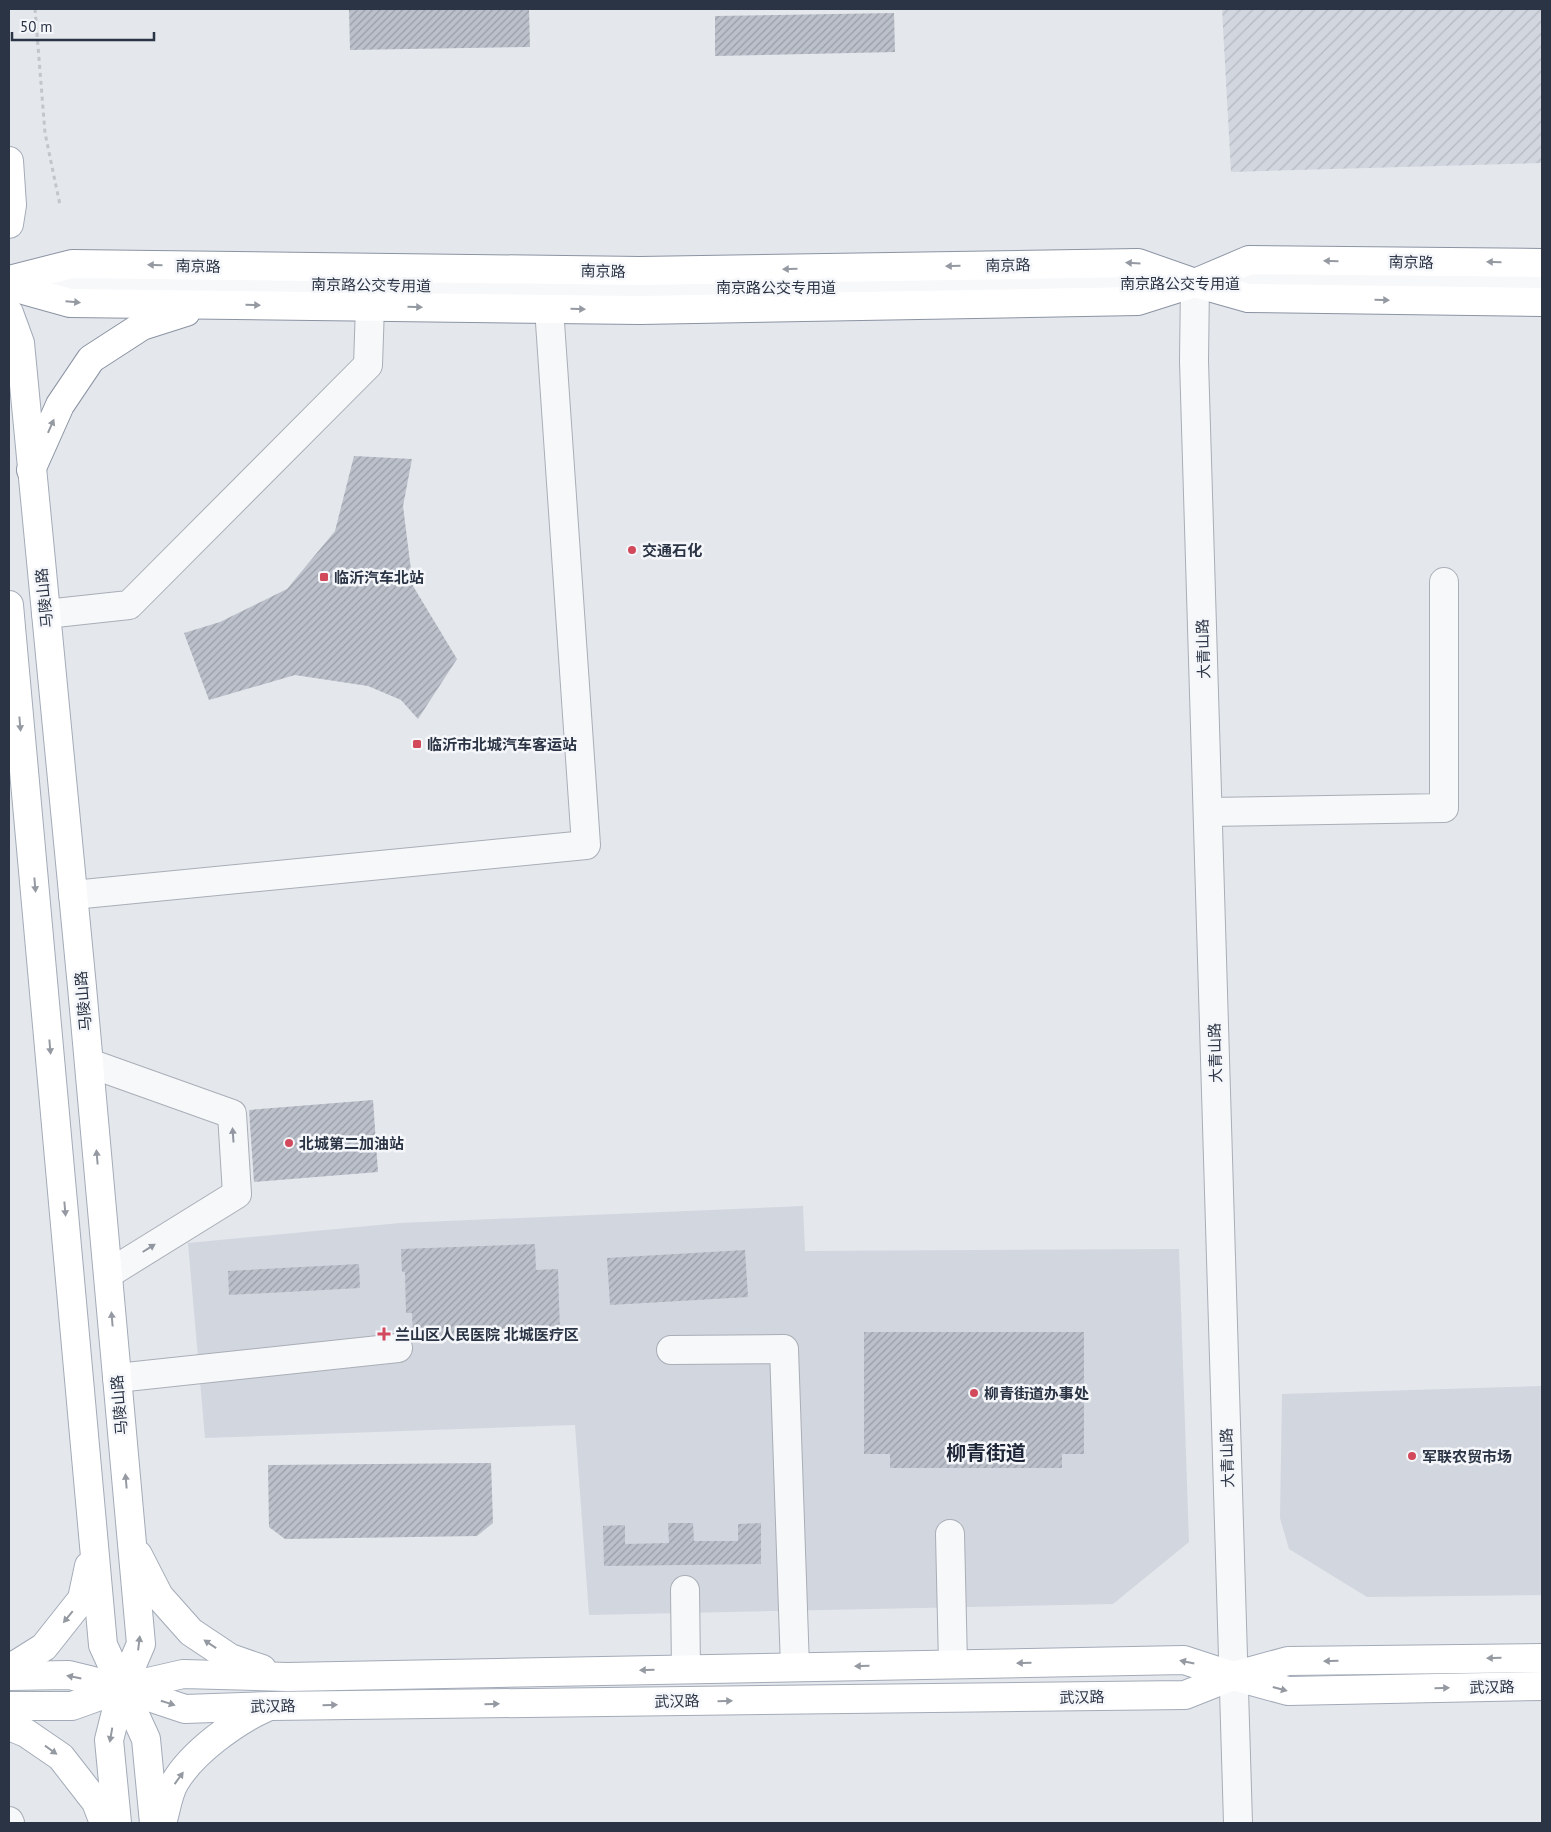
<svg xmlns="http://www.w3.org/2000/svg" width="1551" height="1832" viewBox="0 0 1551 1832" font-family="'PT Sans','Noto Sans SC',sans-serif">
<defs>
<pattern id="industrial-furrows" width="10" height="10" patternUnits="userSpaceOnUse" patternTransform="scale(1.25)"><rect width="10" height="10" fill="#d2d6de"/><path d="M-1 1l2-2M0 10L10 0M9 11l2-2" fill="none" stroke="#b4b8c0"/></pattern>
<pattern id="building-hatch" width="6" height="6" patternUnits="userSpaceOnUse" patternTransform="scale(1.25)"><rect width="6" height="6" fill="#bbc0ca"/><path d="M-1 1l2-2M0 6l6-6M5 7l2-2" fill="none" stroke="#989da6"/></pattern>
</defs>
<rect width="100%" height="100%" fill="#e4e7ec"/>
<!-- built -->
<g fill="#d2d6de">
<polygon points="803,1206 805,1251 1179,1249 1189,1542 1113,1604 589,1615 575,1425 205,1438 188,1243 400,1223"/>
<polygon points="1542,1386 1542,1595 1367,1597 1289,1549 1280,1518 1282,1394"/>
</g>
<!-- industrial -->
<polygon fill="url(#industrial-furrows)" points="1222,9 1542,9 1542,163 1231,172"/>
<!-- building -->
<g fill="url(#building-hatch)">
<polygon points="432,9 529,9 530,47 350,50 349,10"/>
<polygon points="894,13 895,52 715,56 715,16"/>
<polygon points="354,456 412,459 403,506 413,586 457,659 418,719 401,700 368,686 295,675 209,700 184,633 220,622 287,589 335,531"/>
<polygon points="373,1100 378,1172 254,1182 249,1110"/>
<polygon points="535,1244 536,1270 558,1269 560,1333 413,1338 412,1313 406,1313 405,1272 402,1272 401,1249"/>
<polygon points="745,1250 748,1297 610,1305 607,1258"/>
<polygon points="359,1264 360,1288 229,1295 228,1271"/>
<polygon points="864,1332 1084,1332 1084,1454 1062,1454 1062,1468 890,1468 890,1454 864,1454"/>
<polygon points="491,1463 493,1523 477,1536 285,1539 269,1527 268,1465"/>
<polygon points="668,1523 693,1523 694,1541 738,1541 738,1524 761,1523 761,1564 604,1566 603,1526 625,1525 625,1544 669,1543"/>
</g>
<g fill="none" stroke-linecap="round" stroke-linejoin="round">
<!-- minor casing -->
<g stroke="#a9aeb7" stroke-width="30">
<g id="minor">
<polyline points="15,283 657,288 1542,281"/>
<polyline points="1195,283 1194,361 1238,1823"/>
<polyline points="46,614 129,605 368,365 370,306"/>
<polyline points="1208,812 1444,808 1444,582"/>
<polyline points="73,895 586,845 549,308"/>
<polyline points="89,1063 232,1114 237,1194 108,1274"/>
<polyline points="671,1350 784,1349 795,1667"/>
<polyline points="117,1378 398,1348"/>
<polyline points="950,1534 953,1664"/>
<polyline points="685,1590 686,1669"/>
<polyline points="9,1821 10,1823"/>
</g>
</g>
<!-- major casing -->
<g stroke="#a3abb8" stroke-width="30">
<g id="major">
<polyline points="9,161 12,205 9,224"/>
<polyline points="9,313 20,343 82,987 141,1644 122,1688 109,1740 117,1823"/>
<polyline points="9,605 103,1645 146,1739 154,1823"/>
<polyline points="138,1555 159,1596 191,1632 230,1658 262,1669"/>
<polyline points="9,1669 44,1647 82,1599 89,1566"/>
<polyline points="9,1676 69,1675 122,1688 185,1709 270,1706 1185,1695 1233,1676 1288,1661 1542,1658"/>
<polyline points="9,1706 72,1706 122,1688 183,1674 287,1677 1184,1660 1233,1676 1288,1691 1542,1686"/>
<polyline points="9,1726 26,1733 61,1757 96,1802 104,1823"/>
<path d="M162,1823C166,1811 168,1793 175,1782C192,1753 234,1722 265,1708"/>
</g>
</g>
<!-- highway casing -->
<g stroke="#8b94a3" stroke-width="30">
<g id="highway">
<polyline points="9,280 72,264 640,271 1138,263 1195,283 1248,298 1542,302"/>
<polyline points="9,286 70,303 640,310 1138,301 1195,283 1249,260 1542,263"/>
<polyline points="31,470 60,405 91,359 142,326 186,312"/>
</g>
</g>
<!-- path -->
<polyline stroke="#c2c5cb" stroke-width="3" stroke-dasharray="4 4" stroke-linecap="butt" points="35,9 45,133 60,205"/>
<!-- minor -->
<use href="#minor" stroke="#f7f8fa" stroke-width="28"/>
<!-- major -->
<use href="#major" stroke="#fff" stroke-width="28"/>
<!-- highway -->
<use href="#highway" stroke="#fff" stroke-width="28"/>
</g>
<!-- one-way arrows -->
<defs><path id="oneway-solid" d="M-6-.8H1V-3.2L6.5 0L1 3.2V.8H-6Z" transform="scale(1.25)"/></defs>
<g fill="#959aa2">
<use href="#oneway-solid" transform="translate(1331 261) rotate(-179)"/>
<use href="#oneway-solid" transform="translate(1494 262) rotate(-179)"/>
<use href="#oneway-solid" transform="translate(1133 263) rotate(-177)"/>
<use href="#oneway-solid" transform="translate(155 265) rotate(-179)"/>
<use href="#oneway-solid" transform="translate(953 266) rotate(179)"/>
<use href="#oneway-solid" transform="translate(790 269) rotate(179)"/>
<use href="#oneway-solid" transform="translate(1382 300) rotate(1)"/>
<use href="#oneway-solid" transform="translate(73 302) rotate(5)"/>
<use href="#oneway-solid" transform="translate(253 305) rotate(1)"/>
<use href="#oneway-solid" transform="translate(415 307) rotate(1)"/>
<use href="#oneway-solid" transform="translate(578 309) rotate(1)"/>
<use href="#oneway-solid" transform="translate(51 426) rotate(-66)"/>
<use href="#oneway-solid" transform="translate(20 724) rotate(85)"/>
<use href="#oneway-solid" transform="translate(35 885) rotate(85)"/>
<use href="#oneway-solid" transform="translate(50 1047) rotate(85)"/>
<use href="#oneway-solid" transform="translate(97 1157) rotate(-95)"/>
<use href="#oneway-solid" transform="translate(65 1209) rotate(85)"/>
<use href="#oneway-solid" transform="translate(112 1319) rotate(-95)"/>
<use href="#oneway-solid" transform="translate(126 1481) rotate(-95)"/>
<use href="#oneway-solid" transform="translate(68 1617) rotate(129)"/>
<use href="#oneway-solid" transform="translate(139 1643) rotate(-83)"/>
<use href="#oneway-solid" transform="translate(210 1644) rotate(-146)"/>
<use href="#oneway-solid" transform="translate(1494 1658) rotate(179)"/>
<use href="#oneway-solid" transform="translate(1331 1661) rotate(179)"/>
<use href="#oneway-solid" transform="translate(1187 1662) rotate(-168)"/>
<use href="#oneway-solid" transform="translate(1024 1663) rotate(179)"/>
<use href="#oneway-solid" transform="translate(862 1666) rotate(179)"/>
<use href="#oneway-solid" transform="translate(647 1670) rotate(179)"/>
<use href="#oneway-solid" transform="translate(74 1677) rotate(-169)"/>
<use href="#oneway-solid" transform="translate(1442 1688) rotate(-1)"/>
<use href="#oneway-solid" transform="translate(1280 1689) rotate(15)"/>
<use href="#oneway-solid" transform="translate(725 1701) rotate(-1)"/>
<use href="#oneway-solid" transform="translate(168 1703) rotate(18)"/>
<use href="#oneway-solid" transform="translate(492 1704) rotate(-1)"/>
<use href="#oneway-solid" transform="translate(330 1705) rotate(-1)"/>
<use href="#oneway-solid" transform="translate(111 1735) rotate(100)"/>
<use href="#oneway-solid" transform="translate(51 1750) rotate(36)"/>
<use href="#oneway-solid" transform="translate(179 1778) rotate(-54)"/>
</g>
<g fill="#9196a0">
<use href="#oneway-solid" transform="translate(233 1135) rotate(-94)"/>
<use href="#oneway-solid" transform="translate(149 1248) rotate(-32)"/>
</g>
<!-- markers -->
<g fill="#d1495b" stroke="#f4f6f9" stroke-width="2">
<circle cx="632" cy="550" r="5"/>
<rect x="319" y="572" width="10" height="10" rx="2.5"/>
<rect x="412" y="739" width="10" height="10" rx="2.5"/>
<circle cx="289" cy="1143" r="5"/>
<path d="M381.5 1326.5h5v5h5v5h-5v5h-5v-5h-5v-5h5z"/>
<circle cx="974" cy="1393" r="5"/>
<circle cx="1412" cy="1456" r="5"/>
</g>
<g text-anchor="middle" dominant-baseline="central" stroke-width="5" stroke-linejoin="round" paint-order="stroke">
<!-- street labels -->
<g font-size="15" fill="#2b3445" stroke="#f4f6f9">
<text transform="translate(1411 262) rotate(1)">南京路</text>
<text transform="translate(1008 265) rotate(-1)">南京路</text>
<text transform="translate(198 266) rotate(1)">南京路</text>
<text transform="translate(603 271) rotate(1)">南京路</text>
<text x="1180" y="283">南京路公交专用道</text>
<text transform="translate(371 285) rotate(1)">南京路公交专用道</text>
<text x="776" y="287">南京路公交专用道</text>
<text transform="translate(44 598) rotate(-96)">马陵山路</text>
<text transform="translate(1203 649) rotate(-92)">大青山路</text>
<text transform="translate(83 1001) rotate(-95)">马陵山路</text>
<text transform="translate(1215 1053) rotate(-92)">大青山路</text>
<text transform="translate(119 1405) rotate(-95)">马陵山路</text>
<text transform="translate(1227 1458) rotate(-92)">大青山路</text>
<text transform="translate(1492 1687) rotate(-1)">武汉路</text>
<text transform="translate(1082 1697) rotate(-1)">武汉路</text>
<text transform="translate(677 1701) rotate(-1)">武汉路</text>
<text transform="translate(273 1706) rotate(-1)">武汉路</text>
</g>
<!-- poi labels -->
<g font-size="15" font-weight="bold" fill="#2b3445" stroke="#f4f6f9" text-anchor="start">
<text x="642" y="550">交通石化</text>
<text x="334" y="577">临沂汽车北站</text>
<text x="427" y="744">临沂市北城汽车客运站</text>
<text x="299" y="1143">北城第二加油站</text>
<text x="395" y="1334">兰山区人民医院 北城医疗区</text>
<text x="984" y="1393">柳青街道办事处</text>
<text x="1422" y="1456">军联农贸市场</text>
</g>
<!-- district labels -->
<g font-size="20" font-weight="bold" fill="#1d2536" stroke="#f4f6f9">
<text x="986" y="1453">柳青街道</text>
</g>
</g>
<!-- border -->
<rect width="1551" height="1832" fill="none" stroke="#2b3445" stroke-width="20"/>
<!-- scale -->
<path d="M12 32v8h142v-8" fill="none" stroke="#2b3445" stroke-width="2.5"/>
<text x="20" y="32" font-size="15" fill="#2b3445" stroke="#f4f6f9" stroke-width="4" paint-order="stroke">50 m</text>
</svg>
